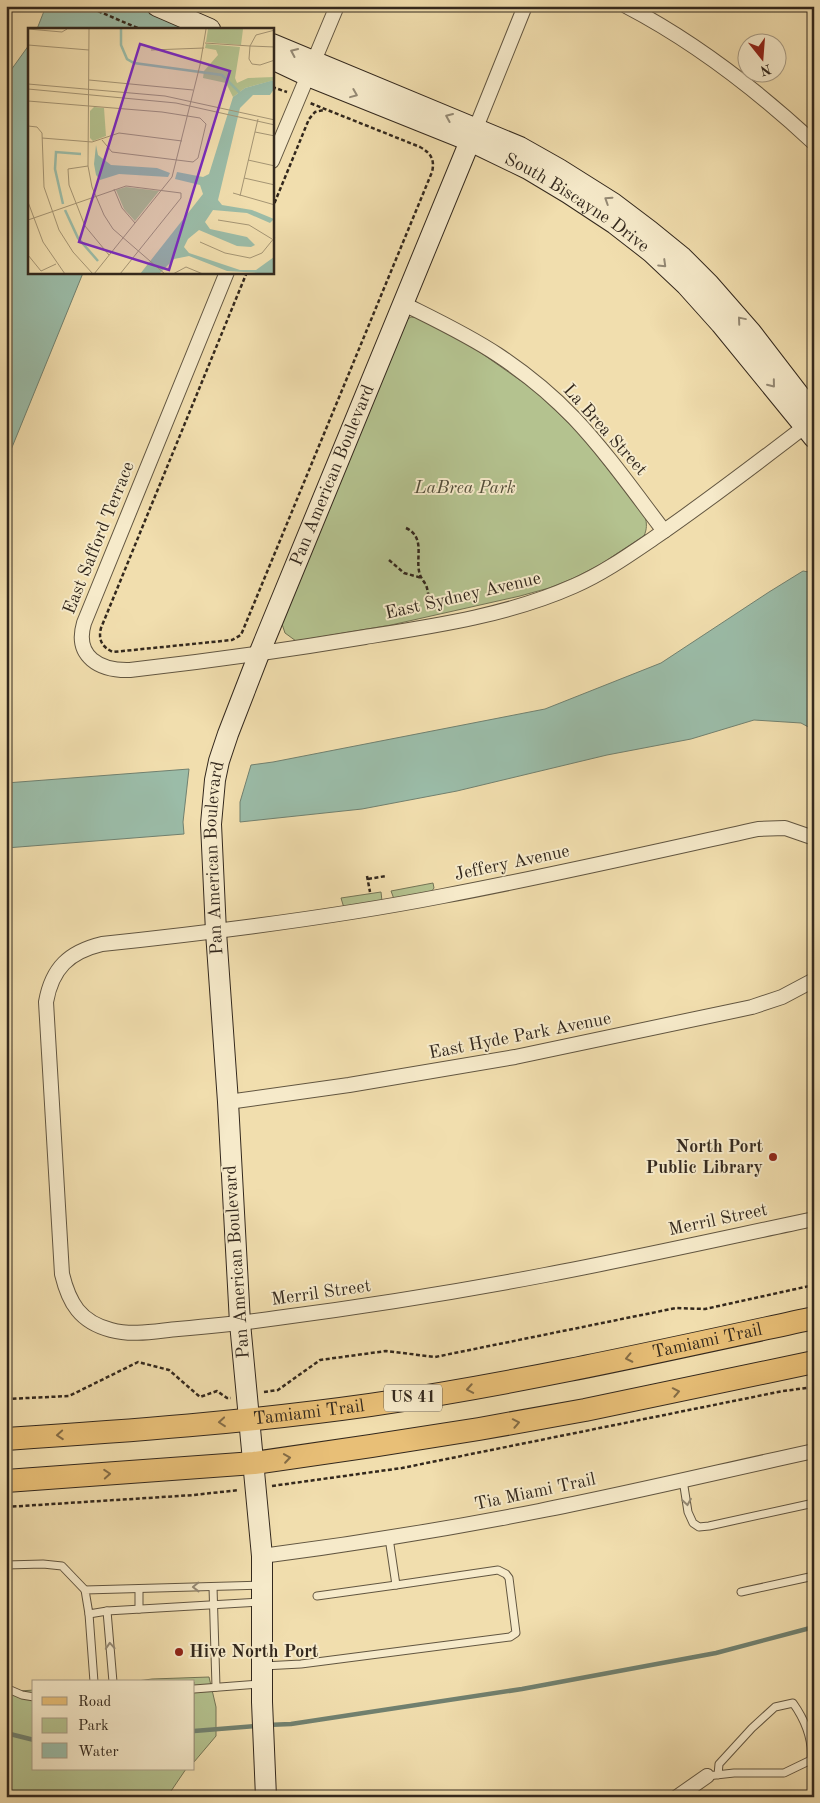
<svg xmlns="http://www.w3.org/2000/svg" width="820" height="1803" viewBox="0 0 820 1803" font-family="'Old Standard TT',serif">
<rect width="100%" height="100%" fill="#f1deae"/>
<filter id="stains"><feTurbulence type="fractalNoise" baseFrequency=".004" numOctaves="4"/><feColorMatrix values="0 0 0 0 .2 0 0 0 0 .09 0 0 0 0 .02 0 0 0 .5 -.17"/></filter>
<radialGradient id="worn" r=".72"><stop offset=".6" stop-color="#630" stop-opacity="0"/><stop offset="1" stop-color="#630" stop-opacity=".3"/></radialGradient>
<!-- green -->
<g fill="#b4c28f" stroke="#747556">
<path d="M411,317L419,318L474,348L534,390L580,434L645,516C647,524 647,529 644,536L601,564L574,578L549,588L520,596L391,625L296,641L285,633L282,624L406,320Z"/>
<polygon points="433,883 434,888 431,892 394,899 391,891"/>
<polygon points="381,892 382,901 344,908 341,898"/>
<polygon points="209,1677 216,1707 216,1736 194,1762 194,1682 130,1682 152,1679"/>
<polygon points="34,1690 34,1769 186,1769 167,1797 6,1797 6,1692"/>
</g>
<!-- water -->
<g fill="#9bbca8" stroke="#718170">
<polygon points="46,6 191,6 182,29 37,29"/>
<polygon points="29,45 29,272 83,273 6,462 6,77"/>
<polygon points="803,571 814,573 814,730 801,723 754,720 691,739 607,755 457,791 362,809 240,822 240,802 251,765 273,762 545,709 661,663 769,592"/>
<polygon points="189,769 183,822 184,834 6,848 6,783"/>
</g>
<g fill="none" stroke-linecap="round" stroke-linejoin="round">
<!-- stream -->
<g stroke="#718170" stroke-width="4.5">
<polyline points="811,6 814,8"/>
<polyline points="267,1725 291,1724 522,1689 716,1653 814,1627"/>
<polyline points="194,1731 257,1726"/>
<polyline points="6,1733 34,1740"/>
</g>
<!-- lane casing -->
<g stroke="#625641" stroke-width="9">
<g id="lane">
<polyline points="683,1480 688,1512 693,1523 699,1527 709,1526 814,1503"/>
<polyline points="6,1565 43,1564 62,1566 85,1590"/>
<polyline points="213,1587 216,1687"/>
<polyline points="741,1592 814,1576"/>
<polyline points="317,1596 396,1585"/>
<polyline points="260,1602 107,1611 89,1614 85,1590 262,1585"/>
<polyline points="139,1609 139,1589"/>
<polyline points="107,1611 113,1682"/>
<polyline points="89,1614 94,1682"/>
<polyline points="263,1666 301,1664 510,1637 516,1633 509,1578 506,1574 498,1570 396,1585 389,1538"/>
<polyline points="6,1688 22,1695 34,1697"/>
<polyline points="194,1689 260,1684"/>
<path d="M707,1776L734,1773H784L811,1760C813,1739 805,1720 793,1703L775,1707L752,1728L719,1764L718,1775"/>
</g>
</g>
<!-- street casing -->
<g stroke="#625641" stroke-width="16">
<g id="street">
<path d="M626,6C695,42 757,90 814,143"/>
<polyline points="473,135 525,6"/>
<polyline points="272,161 337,6"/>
<path d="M227,272L84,623C74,657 100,671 130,670C209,661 287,650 365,637C435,626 509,615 574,586C602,574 629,555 654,538C708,501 760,461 812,421"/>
<path d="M404,304C436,320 468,335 498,355C525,373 551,394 574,418C607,453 635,493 664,531"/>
<path d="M814,838L785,828L758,829C653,852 549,876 443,896C330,918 216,932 102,944C69,952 52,968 46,1002L62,1274C69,1303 80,1322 111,1330C133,1336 156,1331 178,1329C211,1326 244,1323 277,1318C367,1306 456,1292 545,1275C635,1258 724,1238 814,1219"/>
<polyline points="228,1102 349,1085 515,1057 752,1007 782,997 814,980"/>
<path d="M262,1556C355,1544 447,1529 539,1511C631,1493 722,1471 814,1451"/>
<polyline points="677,1797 707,1776"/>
</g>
</g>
<!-- secondary casing -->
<g stroke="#33281d" stroke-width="22">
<g id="secondary">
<polyline points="157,6 210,29"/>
<polyline points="272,44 520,147 559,169 613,203 650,231 682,257 709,284 751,332 814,414"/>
<path id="s1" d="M272,59L308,76L470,141L528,169L568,193L615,224L651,252L686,285L721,324L814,438"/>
<path id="s2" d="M266,1797L262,1702V1556L240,1323L228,1102L216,932L211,824L215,780L219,761L228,734L259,654L470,141"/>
</g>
</g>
<!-- primary casing -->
<g stroke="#33281d" stroke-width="24">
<g id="primary">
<path id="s3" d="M6,1439C128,1431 250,1422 370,1405C520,1383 666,1350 814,1318"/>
<polyline points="6,1481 254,1463 371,1446 479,1429 585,1410 814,1362"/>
</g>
</g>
<!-- path -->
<g stroke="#33281d" stroke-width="2.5" stroke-dasharray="4 2.5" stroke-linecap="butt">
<polyline points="86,6 140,29"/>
<polyline points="272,87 287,92"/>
<polyline points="272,209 309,119 315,112 324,110"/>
<path d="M247,272L101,628C98,640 102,647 113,652L232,640L241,635L432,172C435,160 431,153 420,147L310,103"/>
<path d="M406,528C425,537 416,556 419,571C420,577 423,580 426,585C428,590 428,596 430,601"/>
<polyline points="389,560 404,573 422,578"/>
<polyline points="367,876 370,892"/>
<polyline points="368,879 386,876"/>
<polyline points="264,1392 278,1390 320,1360 386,1351 435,1357 676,1308 705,1309 814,1285"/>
<polyline points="6,1399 69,1396 138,1362 169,1370 200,1397 217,1391 227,1398 231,1398"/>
<polyline points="272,1486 402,1468 783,1391 814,1387"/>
<polyline points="6,1507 194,1495 239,1490"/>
</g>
<!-- lane -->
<use href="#lane" stroke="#f6eaca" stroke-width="7"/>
<!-- street -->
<use href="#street" stroke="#f6eaca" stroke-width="14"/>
<!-- secondary -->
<use href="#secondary" stroke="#f6eaca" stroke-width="20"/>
<!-- primary -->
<use href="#primary" stroke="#e8bf77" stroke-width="22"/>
</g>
<!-- one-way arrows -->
<defs><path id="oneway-chevron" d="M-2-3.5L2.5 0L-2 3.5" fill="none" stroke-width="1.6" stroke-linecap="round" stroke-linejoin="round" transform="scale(1.25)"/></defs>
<g stroke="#948974">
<use href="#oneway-chevron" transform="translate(294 52) rotate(-156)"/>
<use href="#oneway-chevron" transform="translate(354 94) rotate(22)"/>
<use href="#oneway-chevron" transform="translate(449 117) rotate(-157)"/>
<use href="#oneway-chevron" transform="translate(608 200) rotate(-147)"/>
<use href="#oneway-chevron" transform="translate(663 264) rotate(44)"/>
<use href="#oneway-chevron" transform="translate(741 320) rotate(-130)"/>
<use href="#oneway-chevron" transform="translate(772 384) rotate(51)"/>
<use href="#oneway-chevron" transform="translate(687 1502) rotate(81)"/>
<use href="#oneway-chevron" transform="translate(196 1587) rotate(179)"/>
<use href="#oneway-chevron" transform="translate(110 1646) rotate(-94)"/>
</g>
<g stroke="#846c46">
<use href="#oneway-chevron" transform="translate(629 1358) rotate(168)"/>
<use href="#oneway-chevron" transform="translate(470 1389) rotate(170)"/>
<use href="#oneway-chevron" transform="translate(676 1392) rotate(-11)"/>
<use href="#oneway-chevron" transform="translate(222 1422) rotate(175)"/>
<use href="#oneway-chevron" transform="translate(516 1423) rotate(-11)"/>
<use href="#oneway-chevron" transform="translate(60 1435) rotate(176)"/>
<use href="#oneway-chevron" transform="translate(287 1458) rotate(-8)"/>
<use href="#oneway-chevron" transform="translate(107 1474) rotate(-4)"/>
</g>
<!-- markers -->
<g fill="#8f2418" stroke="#f6eaca" stroke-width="2">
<circle cx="773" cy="1157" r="5"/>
<circle cx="179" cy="1652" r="5"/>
</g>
<g text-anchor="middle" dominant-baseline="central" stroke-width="4" stroke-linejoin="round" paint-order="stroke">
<!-- shield labels -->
<rect fill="#f6eaca" stroke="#6e6251" stroke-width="1" x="384" y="1384.5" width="58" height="27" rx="4"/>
<g font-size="16" font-weight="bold" fill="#33281d">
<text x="413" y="1398">US 41</text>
</g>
<!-- street labels -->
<g font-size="18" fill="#33281d" stroke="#f6eaca">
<text stroke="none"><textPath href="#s1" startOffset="338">South Biscayne Drive</textPath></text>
<text transform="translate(605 430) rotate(48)">La Brea Street</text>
<text stroke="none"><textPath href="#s2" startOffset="1346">Pan American Boulevard</textPath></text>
<text transform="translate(99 538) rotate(-68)">East Safford Terrace</text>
<text transform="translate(463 596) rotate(-13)">East Sydney Avenue</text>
<text stroke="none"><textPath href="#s2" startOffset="941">Pan American Boulevard</textPath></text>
<text transform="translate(512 863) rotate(-12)">Jeffery Avenue</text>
<text transform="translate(520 1036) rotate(-11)">East Hyde Park Avenue</text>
<text transform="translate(718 1220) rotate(-12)">Merril Street</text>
<text transform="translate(237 1262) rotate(-94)">Pan American Boulevard</text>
<text transform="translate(321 1293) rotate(-8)">Merril Street</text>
<text stroke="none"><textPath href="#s3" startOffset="709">Tamiami Trail</textPath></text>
<text stroke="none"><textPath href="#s3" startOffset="304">Tamiami Trail</textPath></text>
<text transform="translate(535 1492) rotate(-12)">Tia Miami Trail</text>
</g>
<!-- park labels -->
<g font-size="18" font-style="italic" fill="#534e3a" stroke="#f6eaca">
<text x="465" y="488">LaBrea Park</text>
</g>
<!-- poi labels -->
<g font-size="18" font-weight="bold" fill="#33281d" stroke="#f6eaca" text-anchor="end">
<text x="763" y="1147">North Port<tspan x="763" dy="21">Public Library</tspan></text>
<text x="189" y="1652" text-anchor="start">Hive North Port</text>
</g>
</g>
<!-- overview -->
<g transform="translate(28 28)">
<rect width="246" height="246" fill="#f1deae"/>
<path d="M180,1H215L213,17L178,14ZM178,16L212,19L207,50L209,55L220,50L246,49L247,52L217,60L205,69L198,55L175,50L176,43L190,27L188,22L177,20ZM66,79L76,80L78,108L65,113L62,110V83ZM98,159L131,163L107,193L96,181L88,162Z" fill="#b4c28f"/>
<path d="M246,52V61L242,67H225L212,80L190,172L194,177L224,182L246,191L242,195L219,185L185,182L177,194L182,201L219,209L227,217L223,219L209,218L171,202L160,211L156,219L161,225L212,242H228L246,229V246L199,243L161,228L146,231L131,246H112L175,166L172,157L147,151L149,144L175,149L181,146L205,69L217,60ZM68,117L70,127L83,137L129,140L142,145L140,149L91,146L72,152L68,147L66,136Z" fill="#9bbca8"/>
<path fill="none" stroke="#9bbca8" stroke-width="2.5" d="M93,1V17L99,31L106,35L194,47L212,65M35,176L27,141L28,124L53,126M37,182L50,210L70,233"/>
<path fill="none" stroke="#a59574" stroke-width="1" d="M0,1L34,4L39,1M61,1L60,138L64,159L76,187L85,201L137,246M177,15L222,18L228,7L247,2M0,17L61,22M247,19L222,18L221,31L224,36L232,37L247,32M123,22L176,20M61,52L165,62M0,56L137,68L247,92M0,61L148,75L247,97M0,73L134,84L172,90L178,96L170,130L165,134L84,124L74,112M0,98L9,99L14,105L16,159L31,202L45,224L65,246M227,104L247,108M14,110L64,114L91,105L154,113M220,132L247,138M60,138L40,141L41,157L57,198L81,227M216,150L247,157M86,161L94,180L107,195M205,165L247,177M212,168L230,91M0,174L15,214L37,246M0,192L98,158L153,165V170L92,246M190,192L221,197L244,211M172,214L197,225L222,230L234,225L247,209M0,227L13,243L28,236M66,246L144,149L172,37L178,1M145,246L158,239L175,246"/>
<path fill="#7b2cbf" fill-opacity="0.15" stroke="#7b2cbf" stroke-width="2.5" d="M112,16L202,43L141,242L51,214Z"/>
<rect width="246" height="246" fill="none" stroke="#33281d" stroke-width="2.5"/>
</g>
<!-- margin -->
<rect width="820" height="1803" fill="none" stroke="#f1deae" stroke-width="25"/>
<rect x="8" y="8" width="805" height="1788" fill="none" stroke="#33281d" stroke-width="2.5"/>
<rect x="12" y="12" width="795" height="1778" fill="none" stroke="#33281d"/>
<!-- legend -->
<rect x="32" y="1680" width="162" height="90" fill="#f6eaca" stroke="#a89c85"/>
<rect x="42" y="1697" width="25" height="8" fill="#e8bf77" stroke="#a89c85"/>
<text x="78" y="1706" font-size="15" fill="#33281d">Road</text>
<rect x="42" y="1718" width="25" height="15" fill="#b4c28f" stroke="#a89c85"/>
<text x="78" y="1730" font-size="15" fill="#33281d">Park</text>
<rect x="42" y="1743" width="25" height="15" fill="#9bbca8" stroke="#a89c85"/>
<text x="78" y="1756" font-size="15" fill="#33281d">Water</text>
<!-- north arrow -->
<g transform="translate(762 58) rotate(163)"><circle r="24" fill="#f6eaca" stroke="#a89c85"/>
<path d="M0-4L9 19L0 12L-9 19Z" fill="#8f2418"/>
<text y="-8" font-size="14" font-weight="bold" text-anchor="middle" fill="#33281d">N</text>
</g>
<rect width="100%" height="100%" filter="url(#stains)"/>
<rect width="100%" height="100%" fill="url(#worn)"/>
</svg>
